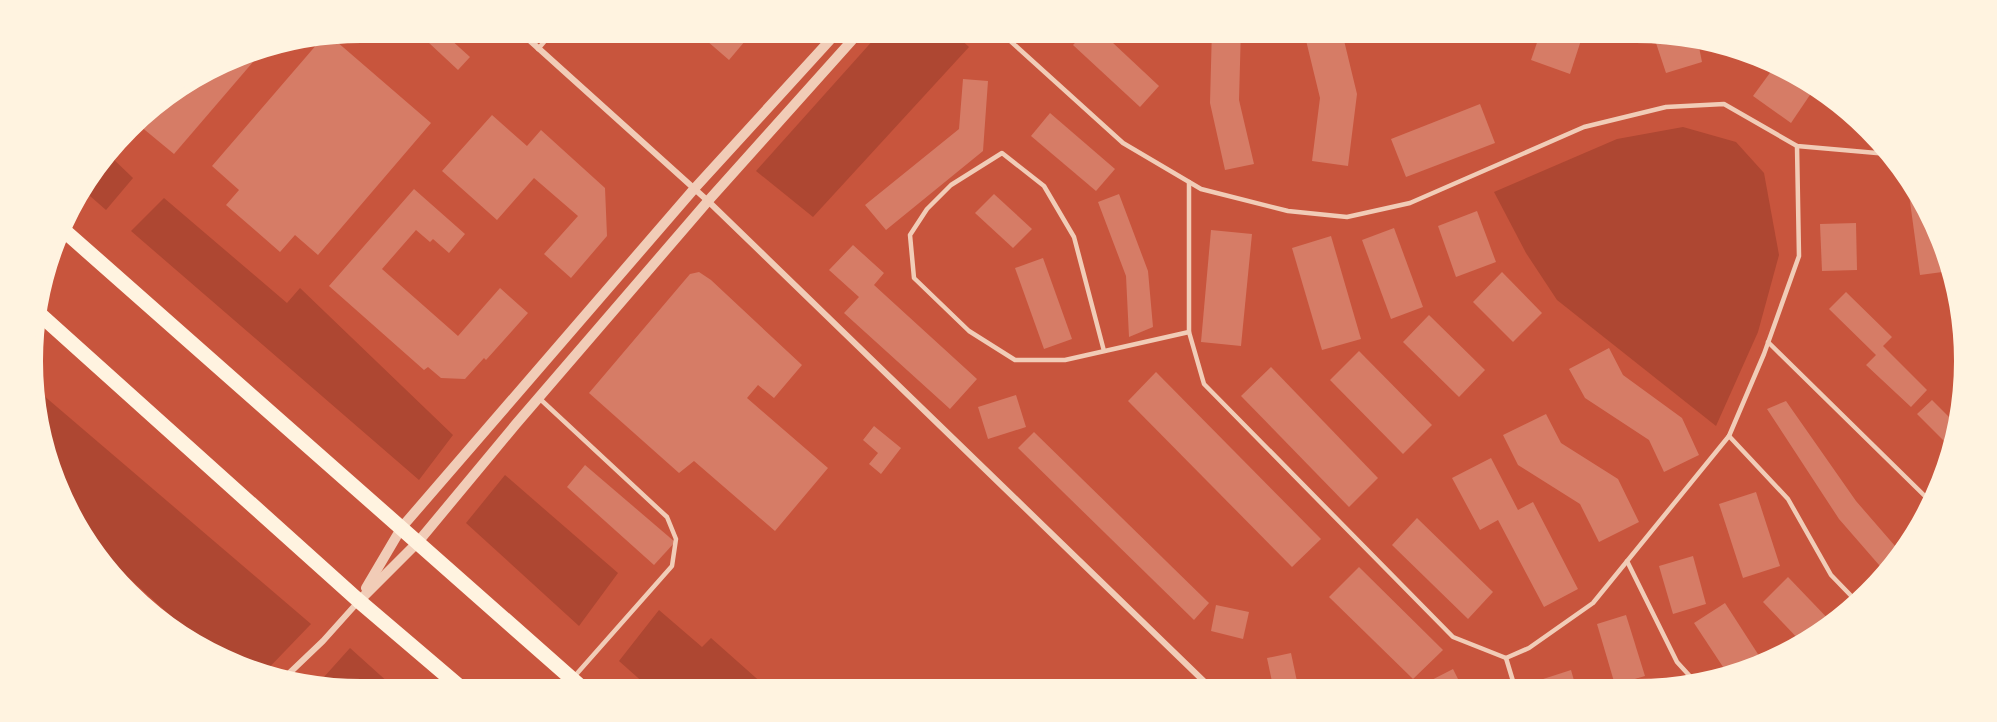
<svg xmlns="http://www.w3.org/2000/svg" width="1997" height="722" viewBox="0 0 1997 722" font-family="'Public Sans',sans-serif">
<rect width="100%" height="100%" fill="#c8553d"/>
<!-- green -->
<g fill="#ae4732">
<polygon points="884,28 949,29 969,47 813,217 756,171"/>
<polygon points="1683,127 1736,142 1764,173 1779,255 1758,332 1716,426 1557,300 1526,253 1494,192 1617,139"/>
<polygon points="108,154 133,178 106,210 82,189"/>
<polygon points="164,198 287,303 300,288 453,435 419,480 131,231"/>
<polygon points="36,389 311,624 261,676 213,654 78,532 40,447"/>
<polygon points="505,475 618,573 579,626 466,523"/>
<polygon points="659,610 702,647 711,638 773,693 655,693 619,661"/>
<polygon points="350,648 400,693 361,693 315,687"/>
</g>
<!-- building -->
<g fill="#d67c66">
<polygon points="413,28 438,28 470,57 458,70"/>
<polygon points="692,28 756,28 729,60"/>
<polygon points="1089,28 1097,28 1159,86 1140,107 1073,45"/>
<polygon points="1212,28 1241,28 1239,100 1254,164 1225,170 1210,103"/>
<polygon points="1303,28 1341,28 1357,94 1348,166 1312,161 1320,98"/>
<polygon points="1542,28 1585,28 1570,74 1531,60"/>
<polygon points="1652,31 1697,37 1702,62 1666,73"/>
<polygon points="329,35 431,123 318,255 295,235 280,252 226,205 239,190 212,166 324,36"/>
<polygon points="265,48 174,154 134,121 142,111 234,54"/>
<polygon points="1775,66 1816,86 1791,123 1753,96"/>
<polygon points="963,79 988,81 983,151 886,230 865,205 959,129"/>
<polygon points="1480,104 1495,143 1406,177 1391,139"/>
<polygon points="1050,113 1115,169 1096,191 1031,136"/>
<polygon points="492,115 527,146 541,130 605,188 607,236 571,278 544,254 578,216 534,178 497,220 442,171"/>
<polygon points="1916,186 1924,194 1950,271 1920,275 1908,187"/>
<polygon points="414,189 465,234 449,253 433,239 430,242 416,230 382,269 458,336 500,288 528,313 486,360 484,358 465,379 441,378 428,367 424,370 329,286"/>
<polygon points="994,194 1032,229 1013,248 975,213"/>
<polygon points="1119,194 1148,271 1153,327 1129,337 1126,276 1098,202"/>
<polygon points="1477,211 1496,262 1456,277 1438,226"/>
<polygon points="1856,223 1857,270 1822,271 1820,224"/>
<polygon points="1394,228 1423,307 1391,319 1362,240"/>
<polygon points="1211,230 1252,234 1241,346 1201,342"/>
<polygon points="1331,236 1361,339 1322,350 1292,248"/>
<polygon points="853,245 884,273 874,285 977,379 950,409 844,313 859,297 829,270"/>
<polygon points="1043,258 1072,339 1044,349 1015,268"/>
<polygon points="699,272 711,280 802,365 774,398 758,385 747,398 828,468 775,531 694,461 679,473 589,393 690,274"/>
<polygon points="1502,272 1542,313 1513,342 1473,302"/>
<polygon points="1846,292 1892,337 1883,346 1927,390 1911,407 1866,365 1876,355 1829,309"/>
<polygon points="1429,315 1485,370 1459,397 1403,342"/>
<polygon points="1609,348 1623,375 1682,418 1699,455 1664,472 1649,440 1585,398 1569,369"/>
<polygon points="1359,351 1432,425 1403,454 1330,380"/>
<polygon points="1271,367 1378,478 1349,507 1241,396"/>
<polygon points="1156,372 1321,539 1292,567 1128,401"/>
<polygon points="1016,395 1026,427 988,439 978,407"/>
<polygon points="1932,400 1959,427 1955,452 1917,414"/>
<polygon points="1786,401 1856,501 1902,554 1886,573 1839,519 1767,409"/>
<polygon points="1546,414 1561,443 1618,479 1639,522 1599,542 1580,504 1518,465 1503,435"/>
<polygon points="874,426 901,448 881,474 869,464 878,453 863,440"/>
<polygon points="1034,432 1209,603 1194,620 1018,448"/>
<polygon points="1491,458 1518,510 1533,502 1578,589 1544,607 1498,520 1480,530 1452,478"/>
<polygon points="585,465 675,542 654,565 567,487"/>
<polygon points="1756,492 1780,566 1743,578 1719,504"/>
<polygon points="1417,518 1493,592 1468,619 1392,545"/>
<polygon points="1693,556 1706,604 1673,614 1659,566"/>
<polygon points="1359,567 1443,650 1413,679 1329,597"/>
<polygon points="1788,577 1834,625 1804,645 1763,602"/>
<polygon points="1725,603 1765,665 1729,676 1694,623"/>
<polygon points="1216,605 1249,612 1243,639 1211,631"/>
<polygon points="1626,615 1645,676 1615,685 1597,624"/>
<polygon points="1291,653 1299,691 1274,691 1267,658"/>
<polygon points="1453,669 1464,691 1420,691 1418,687"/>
<polygon points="1571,670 1577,691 1540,691 1537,681"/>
<polygon points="1658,682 1663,691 1645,691"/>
</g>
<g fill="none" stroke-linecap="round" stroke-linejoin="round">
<!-- service -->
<g stroke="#f1ccb7" stroke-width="4.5">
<polyline points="996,28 1123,143 1201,189 1288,211 1347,217 1410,203 1584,127 1666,107 1724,104 1797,146 1888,154"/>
<polyline points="538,49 556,28"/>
<polyline points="1189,182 1189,332 1204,384 1453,637 1506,658 1529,648 1593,603 1729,436 1764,354 1799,256 1797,146"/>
<polyline points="1768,342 1933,504"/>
<polyline points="1104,351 1074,237 1044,186 1002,153 951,185 927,209 910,235 914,278 969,331 1015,360 1065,360 1189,332"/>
<polyline points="539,398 667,517 676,539 672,566 573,678"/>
<polyline points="1729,436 1788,499 1831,575 1860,605"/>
<polyline points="1627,561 1677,662 1698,685"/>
<polyline points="1506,658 1516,691"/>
</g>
<!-- minor -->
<g stroke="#f1ccb7" stroke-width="6">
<polyline points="516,28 708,201 1215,692"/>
<polyline points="279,683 323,641 358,602"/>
</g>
<!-- tertiary -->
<g stroke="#f1ccb7" stroke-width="10">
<polyline points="366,588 402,527 694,189 841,28"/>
<polyline points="359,601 418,542 516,424 708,201 863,28"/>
</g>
<!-- primary -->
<g stroke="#fff3e0" stroke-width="15">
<polyline points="59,226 588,693"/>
<polyline points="34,309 359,601 467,693"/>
</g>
</g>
<!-- crop -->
<path d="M0 0H1997V722H0ZM361 39H1636A322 322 0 0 1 1958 361V361A322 322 0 0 1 1636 683H361A322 322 0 0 1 39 361V361A322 322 0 0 1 361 39Z" fill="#fff3e0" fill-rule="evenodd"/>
<path fill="none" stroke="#fff3e0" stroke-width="8" d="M361 39H1636A322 322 0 0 1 1958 361V361A322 322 0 0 1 1636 683H361A322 322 0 0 1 39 361V361A322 322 0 0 1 361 39Z"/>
</svg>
